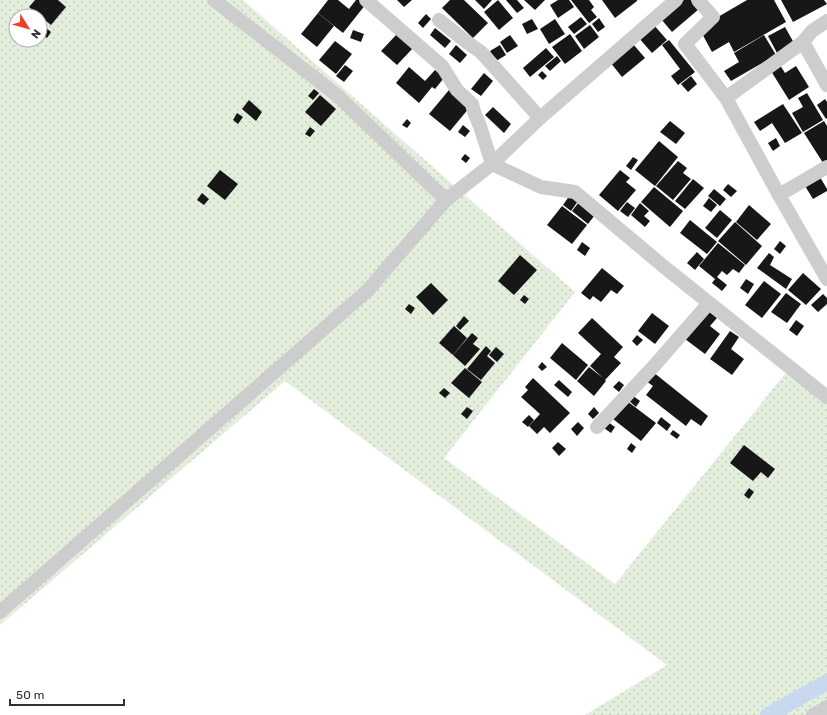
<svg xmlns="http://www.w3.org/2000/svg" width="827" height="715" viewBox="0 0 827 715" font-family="Rubik,sans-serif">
<defs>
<pattern id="grass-dots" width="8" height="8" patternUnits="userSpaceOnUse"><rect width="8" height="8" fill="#e3eedd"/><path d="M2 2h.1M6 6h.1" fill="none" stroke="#c3ccbe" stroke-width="1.8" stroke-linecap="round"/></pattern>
</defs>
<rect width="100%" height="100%" fill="#fff"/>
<!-- grass -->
<path fill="url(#grass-dots)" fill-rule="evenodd" d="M0,0H243L575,292L444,458L615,584L789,369L827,400V715H585L667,665L285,381L0,625ZM16,16H40V40H16Z"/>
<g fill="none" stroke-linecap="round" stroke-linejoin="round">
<!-- canal -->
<polyline stroke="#c8d9ef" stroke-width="16" points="768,715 827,682"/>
</g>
<!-- building -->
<g fill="#171717">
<polygon points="35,0 58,0 66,7 51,25 29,7"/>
<polygon points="328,0 338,0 349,9 356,0 360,0 366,4 343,33 318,13"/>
<polygon points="397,0 412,0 404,7"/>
<polygon points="450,0 464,0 488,23 473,38 442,8"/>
<polygon points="475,0 492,0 484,9"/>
<polygon points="498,0 513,18 499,30 484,12"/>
<polygon points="506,0 517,0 524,8 517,13"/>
<polygon points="524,0 545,0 535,10"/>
<polygon points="558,0 569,0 574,7 558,18 550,5"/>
<polygon points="571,0 589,0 594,7 591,10 597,17 589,23"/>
<polygon points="602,0 637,0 637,1 615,18"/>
<polygon points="684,0 691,0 699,9 672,32 661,19"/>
<polygon points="747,0 774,0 786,22 734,52 729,42 712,52 699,28"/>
<polygon points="781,0 824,0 827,4 793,22"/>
<polygon points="318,13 334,26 317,47 301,34"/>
<polygon points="426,14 431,19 423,28 418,23"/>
<polygon points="16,16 16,31 9,25"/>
<polygon points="581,17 587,24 574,34 568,27"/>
<polygon points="599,18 605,27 598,32 592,24"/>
<polygon points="532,19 538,29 527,34 522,24"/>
<polygon points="555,19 565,34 549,44 540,29"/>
<polygon points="653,24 667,40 652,53 638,37"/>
<polygon points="590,25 599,37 584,49 575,36"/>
<polygon points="45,27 51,32 47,38 40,32"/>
<polygon points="785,27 794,43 777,53 768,36"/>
<polygon points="435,28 451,41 445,48 430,35"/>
<polygon points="353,30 364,34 361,42 350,38"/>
<polygon points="397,34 413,48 397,65 381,51"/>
<polygon points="570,34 582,51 565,64 552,47"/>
<polygon points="510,35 518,46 507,53 500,42"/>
<polygon points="764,35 776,55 731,81 724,71 739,62 734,53"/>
<polygon points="669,40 695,72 678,85 671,76 680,69 662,45"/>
<polygon points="335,41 352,54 336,74 319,60"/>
<polygon points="633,44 645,58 622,77 610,62"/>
<polygon points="456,45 467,55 460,63 449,54"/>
<polygon points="500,45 506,55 496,61 490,51"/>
<polygon points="546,48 554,57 530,77 523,68"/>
<polygon points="557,56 561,61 550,71 545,66"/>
<polygon points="345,65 353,71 344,82 336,76"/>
<polygon points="780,65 785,73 796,66 809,87 789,100 771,71"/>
<polygon points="409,67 425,81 435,70 444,78 435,89 432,87 419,103 396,83"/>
<polygon points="542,71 547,76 543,80 538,75"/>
<polygon points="484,73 493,81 481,96 471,89"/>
<polygon points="691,76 697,84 688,92 681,84"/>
<polygon points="314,89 319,93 313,100 308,96"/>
<polygon points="449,90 470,107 450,131 429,114"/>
<polygon points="807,93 823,120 803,132 792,113 803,107 798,98"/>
<polygon points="320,95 336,109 321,126 305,112"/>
<polygon points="825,99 827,102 827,118 826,119 817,105"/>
<polygon points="249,100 262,112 256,121 242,109"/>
<polygon points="783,104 802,133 785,143 772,123 760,131 754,122"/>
<polygon points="493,107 511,124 504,133 485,115"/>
<polygon points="237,113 243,117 238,124 233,120"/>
<polygon points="407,119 411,123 407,128 402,125"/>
<polygon points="670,121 685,133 676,144 660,132"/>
<polygon points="824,121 827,126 827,164 825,166 804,133"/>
<polygon points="463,125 470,131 465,137 458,132"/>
<polygon points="310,127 315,131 310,137 305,134"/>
<polygon points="776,138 780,146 773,151 768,143"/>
<polygon points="659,141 678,157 655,186 635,170"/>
<polygon points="465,154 470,158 466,163 461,159"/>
<polygon points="633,157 638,160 631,170 626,166"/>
<polygon points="678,161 687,168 683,173 691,179 673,200 656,186"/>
<polygon points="220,170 238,184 225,200 207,186"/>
<polygon points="620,170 630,178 626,182 636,190 618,211 599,195"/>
<polygon points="820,177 827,189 827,191 813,199 805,186"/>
<polygon points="693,179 704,188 685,209 675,201"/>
<polygon points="728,184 737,191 731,197 723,190"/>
<polygon points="654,187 683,211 670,227 641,202"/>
<polygon points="714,189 726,199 720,206 708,196"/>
<polygon points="202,193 209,199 204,205 197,200"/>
<polygon points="570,195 578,201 571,211 563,205"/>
<polygon points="709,198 717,205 711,212 703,206"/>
<polygon points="579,202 595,215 588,224 572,211"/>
<polygon points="627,202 635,208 628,217 620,211"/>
<polygon points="640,203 649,211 644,216 650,221 645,227 631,215"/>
<polygon points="749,205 771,224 757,240 736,222"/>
<polygon points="562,206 587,225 572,244 547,225"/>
<polygon points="720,210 732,220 717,238 705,228"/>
<polygon points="690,220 717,242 707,254 680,233"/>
<polygon points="735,222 762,246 746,265 718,241"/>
<polygon points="780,241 786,246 780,254 774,249"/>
<polygon points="582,242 590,248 585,256 577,250"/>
<polygon points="718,243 745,265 739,273 733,269 727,275 722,271 717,277 727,285 722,291 712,283 715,279 699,266"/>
<polygon points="697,252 704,259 695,270 687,263"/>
<polygon points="769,253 774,257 770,265 792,279 786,289 757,268"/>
<polygon points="520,255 537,270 514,295 498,281"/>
<polygon points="602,268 624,286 617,294 611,290 601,302 593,296 590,300 581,293"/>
<polygon points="803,273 821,289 806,305 788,290"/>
<polygon points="746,279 754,284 748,294 740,288"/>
<polygon points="764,281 781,294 762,318 745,305"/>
<polygon points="431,283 448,300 433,315 416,297"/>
<polygon points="786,293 801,304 787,323 771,312"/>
<polygon points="823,294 827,298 827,304 818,312 811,305"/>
<polygon points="524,295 529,299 525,304 520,300"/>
<polygon points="409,304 415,308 411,314 405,309"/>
<polygon points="707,310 717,318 710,326 720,334 705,354 685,339"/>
<polygon points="652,313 669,326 655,344 638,331"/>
<polygon points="464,316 469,321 460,330 456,326"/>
<polygon points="592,318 623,347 614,357 621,363 605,380 606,381 594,396 577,381 589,367 603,378 590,366 601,354 578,333"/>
<polygon points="796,320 804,326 797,336 789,330"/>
<polygon points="454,326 467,338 453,355 439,343"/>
<polygon points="730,331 739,337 731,349 744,359 732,375 710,359"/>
<polygon points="472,333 478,338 473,344 480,349 465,366 453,355"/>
<polygon points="637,335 643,340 637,346 632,341"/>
<polygon points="562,343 588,365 576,380 550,358"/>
<polygon points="486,346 491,351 487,356 495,363 481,380 467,369"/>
<polygon points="496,347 504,354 497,362 489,355"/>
<polygon points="542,362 547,367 542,371 538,367"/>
<polygon points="465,368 482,382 469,398 451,383"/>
<polygon points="653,372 708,416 701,426 691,419 686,426 646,395 653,386 646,381"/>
<polygon points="533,378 570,413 550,433 544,427 537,434 529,426 540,414 521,397 528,390 525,387"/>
<polygon points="559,380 572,392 568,397 554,385"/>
<polygon points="619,381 624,385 619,392 613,387"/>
<polygon points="444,388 450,393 445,398 439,393"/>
<polygon points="632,395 640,401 636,407 628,400"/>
<polygon points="627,401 656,423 641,441 613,419"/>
<polygon points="467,407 473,411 467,419 461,414"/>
<polygon points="594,407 599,413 593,419 588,414"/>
<polygon points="529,415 534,420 528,427 522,422"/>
<polygon points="661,417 671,425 667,431 657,423"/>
<polygon points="578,422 584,428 577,436 571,429"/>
<polygon points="608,422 615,427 611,433 604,428"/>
<polygon points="673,430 680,435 677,439 670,434"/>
<polygon points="558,442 566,449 559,456 552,448"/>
<polygon points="631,443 636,447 632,453 627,449"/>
<polygon points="744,445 775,469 768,478 761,472 753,481 730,463"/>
<polygon points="749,488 754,492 749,499 744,495"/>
</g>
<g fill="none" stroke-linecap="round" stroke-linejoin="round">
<!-- minor -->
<g stroke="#cdcdcd" stroke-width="14">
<polyline points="214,0 338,96 446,200"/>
<polyline points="366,0 442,66 457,90 472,104 474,112 480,126 492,164 541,187 575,192 663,266 827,397"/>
<polyline points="698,0 713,17 685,44 726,98 779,195 827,279"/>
<polyline points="439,20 468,43 481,52 540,118"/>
<polyline points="803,42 827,85"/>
<polyline points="726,98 803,42 812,31 827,21"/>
<polyline points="779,195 827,167"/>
<polyline points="597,427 654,366 709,303"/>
<polyline points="0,612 367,291 446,200 492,164 540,118 676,0"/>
<polyline points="813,715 827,707"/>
</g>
</g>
<!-- north arrow -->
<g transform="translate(28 28) rotate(127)"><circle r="19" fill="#ffffff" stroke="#acacac"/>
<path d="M0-3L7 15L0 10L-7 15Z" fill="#f23d27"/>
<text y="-6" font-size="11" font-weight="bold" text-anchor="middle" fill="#303030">N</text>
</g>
<!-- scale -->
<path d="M10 699v6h114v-6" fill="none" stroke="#303030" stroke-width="2"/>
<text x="16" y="699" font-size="12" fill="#303030" stroke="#ffffff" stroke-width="3" paint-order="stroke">50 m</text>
</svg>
